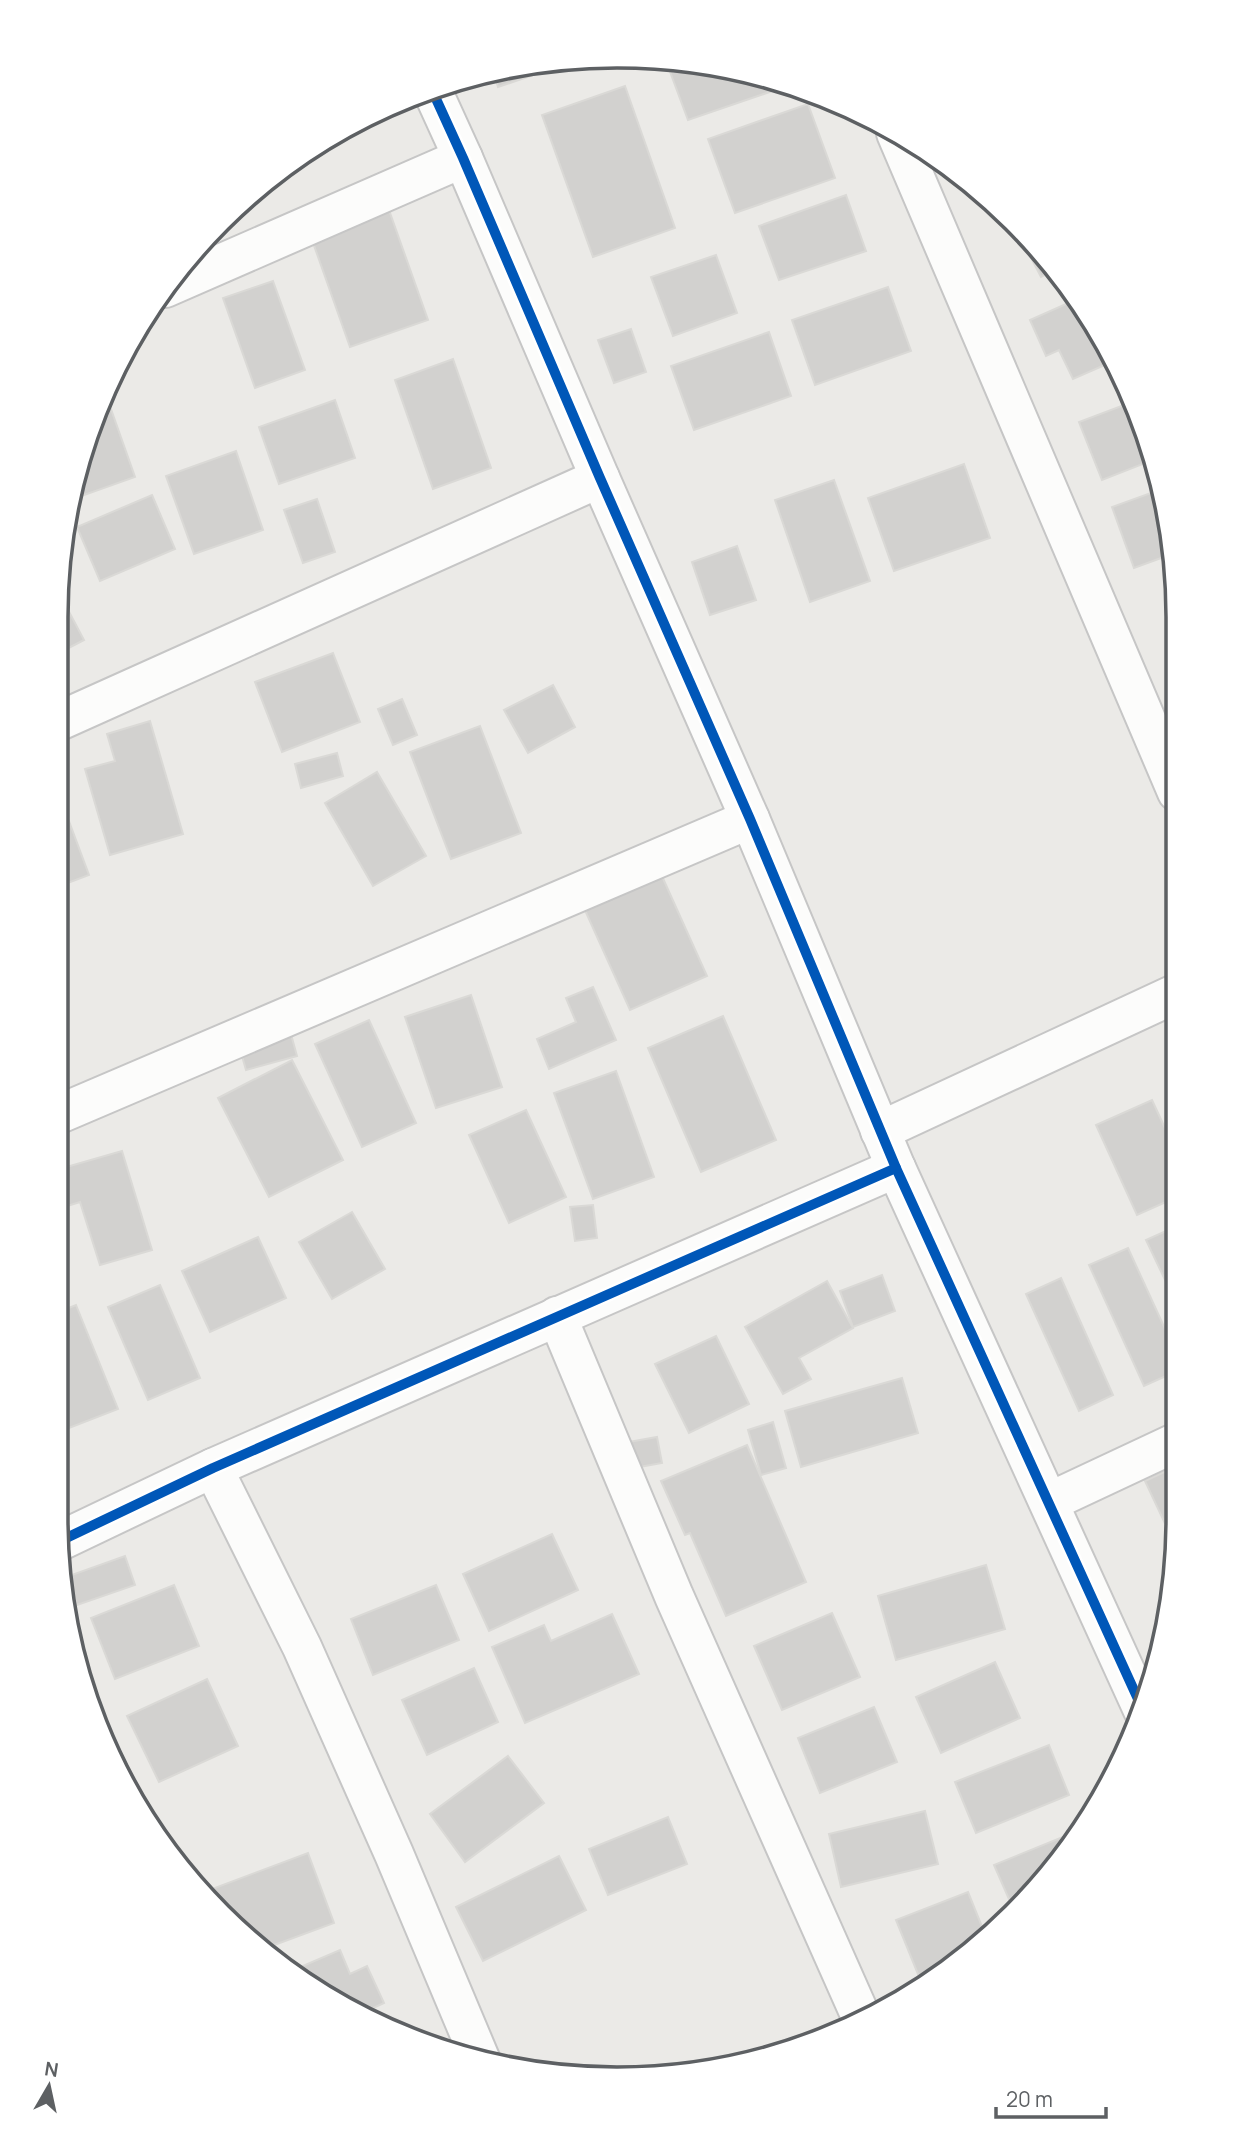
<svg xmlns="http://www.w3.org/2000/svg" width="1234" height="2135" viewBox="0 0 1234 2135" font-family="Manrope,sans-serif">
<rect width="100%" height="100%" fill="#ebeae7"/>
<!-- building -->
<g fill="#d2d1cf" stroke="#dad9d6" stroke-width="2">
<polygon points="571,61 571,62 498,87 493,71 507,67"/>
<polygon points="666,61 726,67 787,86 688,120"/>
<polygon points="625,86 675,228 593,257 542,115"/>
<polygon points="808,104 835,178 735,213 708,139"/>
<polygon points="846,195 866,251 779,280 759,226"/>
<polygon points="389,210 428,320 350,347 311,237"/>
<polygon points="1012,221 1014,221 1053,271 1041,277"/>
<polygon points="716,255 737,313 673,336 651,277"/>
<polygon points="273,281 305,370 255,388 223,298"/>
<polygon points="888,287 911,351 815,385 792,320"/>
<polygon points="1075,300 1103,336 1114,361 1073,379 1059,350 1046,356 1030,320"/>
<polygon points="631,329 646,372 614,383 598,340"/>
<polygon points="769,332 791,396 694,430 671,366"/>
<polygon points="453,359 491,468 433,489 395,380"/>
<polygon points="106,395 135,477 73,499 86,436"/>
<polygon points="335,400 355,458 279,484 259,427"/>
<polygon points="1132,402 1148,437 1153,460 1102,480 1079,422"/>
<polygon points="236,451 263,530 194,554 166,476"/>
<polygon points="964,464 990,538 894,571 868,498"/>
<polygon points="834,480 870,581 810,602 775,500"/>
<polygon points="1159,490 1172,554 1134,568 1112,507"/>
<polygon points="152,495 175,549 100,581 77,527"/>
<polygon points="317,499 335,552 303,563 284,510"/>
<polygon points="737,546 756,600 710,615 692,562"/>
<polygon points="1177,587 1177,614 1166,592"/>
<polygon points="57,589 84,640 57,654"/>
<polygon points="333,653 360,722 282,752 255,682"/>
<polygon points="553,685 575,727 528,753 504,710"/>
<polygon points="402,699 417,735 393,745 378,709"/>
<polygon points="150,721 183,834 110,855 85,769 115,761 107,734"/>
<polygon points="480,726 521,833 451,859 410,752"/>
<polygon points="337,753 343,776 301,788 295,764"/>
<polygon points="377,772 426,856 373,886 325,803"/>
<polygon points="57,789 89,875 57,887"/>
<polygon points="661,874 707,976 630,1010 584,908"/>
<polygon points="593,987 616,1040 549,1069 537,1039 576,1022 566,998"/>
<polygon points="471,995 502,1087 436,1108 405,1017"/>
<polygon points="723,1016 776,1140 701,1172 648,1048"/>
<polygon points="369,1020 416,1123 362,1147 315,1044"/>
<polygon points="289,1027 297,1056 246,1070 238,1042"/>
<polygon points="292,1060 343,1160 269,1197 218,1098"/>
<polygon points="616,1071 654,1177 593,1199 554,1093"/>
<polygon points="1152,1100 1177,1154 1177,1197 1137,1215 1096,1125"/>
<polygon points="526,1110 566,1197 509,1223 469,1135"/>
<polygon points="122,1151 152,1250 100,1265 80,1202 61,1208 56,1191 56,1170"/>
<polygon points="593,1205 597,1238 575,1241 570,1207"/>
<polygon points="352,1212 385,1269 332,1299 299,1242"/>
<polygon points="1177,1226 1177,1305 1146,1240"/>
<polygon points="258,1237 286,1298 210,1332 182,1271"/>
<polygon points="1128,1248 1177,1355 1177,1371 1144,1386 1089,1265"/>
<polygon points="882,1275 895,1311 853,1327 840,1291"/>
<polygon points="1061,1278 1113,1395 1079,1411 1026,1294"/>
<polygon points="827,1281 853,1328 799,1358 811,1379 783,1394 745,1327"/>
<polygon points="160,1285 200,1378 148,1400 108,1307"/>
<polygon points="76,1305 118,1409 56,1433 56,1313"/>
<polygon points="716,1336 749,1404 689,1433 655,1364"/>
<polygon points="902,1378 918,1433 801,1467 785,1411"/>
<polygon points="773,1422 786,1468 761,1475 748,1430"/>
<polygon points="657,1437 662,1463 628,1469 623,1443"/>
<polygon points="747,1445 806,1582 726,1616 690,1533 685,1535 661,1481"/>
<polygon points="1177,1466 1177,1549 1145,1481"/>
<polygon points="552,1534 578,1590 489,1631 463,1574"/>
<polygon points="125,1556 135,1585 77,1605 66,1577"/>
<polygon points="986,1565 1005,1629 896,1660 878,1596"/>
<polygon points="174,1585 199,1646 115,1679 91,1618"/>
<polygon points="436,1585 459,1640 373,1675 351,1619"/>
<polygon points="832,1613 860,1677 782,1710 754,1646"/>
<polygon points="612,1614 639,1674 525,1723 492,1647 544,1625 551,1641"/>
<polygon points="995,1662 1020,1718 941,1753 916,1697"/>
<polygon points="474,1668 498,1722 427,1755 402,1700"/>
<polygon points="207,1679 238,1746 159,1782 127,1716"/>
<polygon points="874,1707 897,1762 820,1793 798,1738"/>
<polygon points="1049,1745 1069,1795 976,1833 955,1782"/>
<polygon points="508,1756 544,1803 465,1862 430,1814"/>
<polygon points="925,1811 938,1864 841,1887 829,1834"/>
<polygon points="668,1817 687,1864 608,1895 589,1849"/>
<polygon points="1070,1834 1073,1841 1012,1906 994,1865"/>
<polygon points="308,1853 334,1923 266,1948 216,1901 212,1889"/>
<polygon points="559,1856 586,1910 483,1961 456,1907"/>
<polygon points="968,1892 985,1934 959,1963 922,1984 896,1920"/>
<polygon points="340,1950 350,1974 367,1966 384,2003 365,2012 305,1984 291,1971"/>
</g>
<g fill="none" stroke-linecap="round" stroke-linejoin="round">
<!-- minor casing -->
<g stroke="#c6c6c6" stroke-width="42">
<g id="minor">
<polyline points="432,90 463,158 600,478 750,819 896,1168 1143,1710"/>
<polyline points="896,133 1177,792"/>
<polyline points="165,288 463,158"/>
<polyline points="57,722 600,478"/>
<polyline points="57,1115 750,819"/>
<polyline points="880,1131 1177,993"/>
<polyline points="557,1316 674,1596 862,2019"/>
<polyline points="213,1468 302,1647 394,1854 481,2061"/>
<polyline points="1049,1502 1177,1442"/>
<polyline points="60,1541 213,1468 896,1168"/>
</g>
</g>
<!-- minor -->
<use href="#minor" stroke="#fcfcfb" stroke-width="38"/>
<!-- cycleway casing -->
<g stroke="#fff" stroke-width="15">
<g id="cycleway">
<polyline points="432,90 463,158 600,478 750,819 896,1168 1143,1710"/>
<polyline points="60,1541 213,1468 896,1168"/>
</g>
</g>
<!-- cycleway -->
<use href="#cycleway" stroke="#0057b8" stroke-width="10"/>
</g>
<!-- crop -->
<path d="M0 0H1234V2135H0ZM617 68H617A549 549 0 0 1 1166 617V1518A549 549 0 0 1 617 2067H617A549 549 0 0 1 68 1518V617A549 549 0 0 1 617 68Z" fill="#fff" fill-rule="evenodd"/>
<path fill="none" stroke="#5d6063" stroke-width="3.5" d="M617 68H617A549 549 0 0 1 1166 617V1518A549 549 0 0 1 617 2067H617A549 549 0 0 1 68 1518V617A549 549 0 0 1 617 68Z"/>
<!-- north arrow -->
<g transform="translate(49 2086) rotate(9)" stroke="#ffffff" stroke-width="5" paint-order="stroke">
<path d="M0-5L12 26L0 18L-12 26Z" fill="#5d6063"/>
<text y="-10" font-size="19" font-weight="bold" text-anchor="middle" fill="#5d6063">N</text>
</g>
<!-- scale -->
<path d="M996 2107v10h110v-10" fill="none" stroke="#5d6063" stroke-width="3.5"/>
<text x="1006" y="2107" font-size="21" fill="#5d6063" stroke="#ffffff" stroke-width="5" paint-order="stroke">20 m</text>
</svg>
